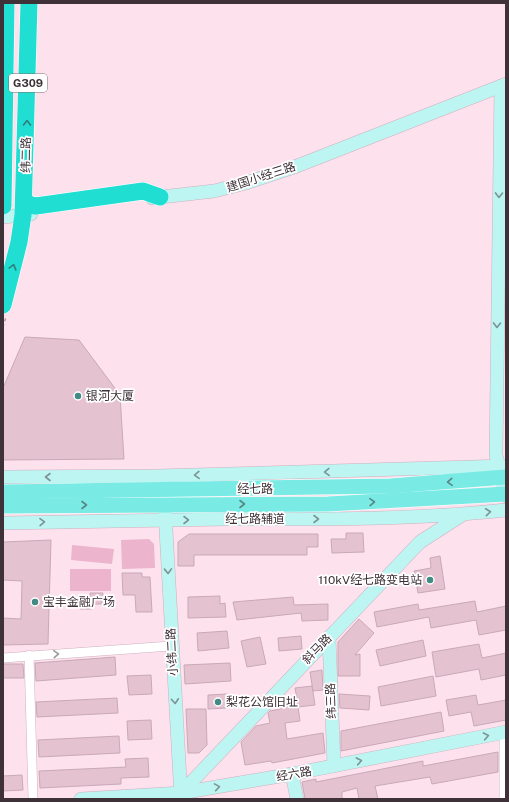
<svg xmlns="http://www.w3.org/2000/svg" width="509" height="802" viewBox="0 0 509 802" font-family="'Public Sans','Noto Sans SC',sans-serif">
<rect width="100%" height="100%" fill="#fde2ed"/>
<!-- green -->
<g fill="#ecb5cd">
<polygon points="149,539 154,544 155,568 122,569 121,540"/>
<polygon points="72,545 114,549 112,564 71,560"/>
<rect x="70" y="569" width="41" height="22"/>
</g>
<!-- building -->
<g fill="#e4c2d0" stroke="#c9a9b7">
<polygon points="25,337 79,340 120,395 124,459 3,460 3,388"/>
<polygon points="346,533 363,533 364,552 332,553 331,539 346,539"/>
<polygon points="189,534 318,534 318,547 307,547 307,555 194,555 194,566 178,566 178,542"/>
<polygon points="51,540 48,644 3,645 3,618 21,619 22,581 3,580 3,542"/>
<polygon points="440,556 445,589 418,593 414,571 431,568 430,558"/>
<polygon points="122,573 142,573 142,577 150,577 152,612 136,612 135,595 123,595"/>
<polygon points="90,593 103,593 102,604 92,604 92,609 80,609 80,597 90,597"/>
<polygon points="220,596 220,604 225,603 226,617 188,618 188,597"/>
<polygon points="293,597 294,605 328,604 328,620 302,621 301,613 237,620 233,602"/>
<polygon points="475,601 477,612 506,606 506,630 479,635 476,620 431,628 429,617 377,627 374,612 418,604 419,610"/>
<polygon points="359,619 374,633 355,655 360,654 360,676 338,676 338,642"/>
<polygon points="227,631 229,648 198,651 197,633"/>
<polygon points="301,636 302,649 279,651 278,638"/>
<polygon points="260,637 266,664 247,667 241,641"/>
<polygon points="423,640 426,656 380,666 376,650"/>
<polygon points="479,644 482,658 506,653 506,675 481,680 479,669 436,677 432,652"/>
<polygon points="115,657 116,675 36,681 35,663"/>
<polygon points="230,663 231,681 185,684 184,665"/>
<polygon points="3,664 23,664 24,678 3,678"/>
<polygon points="322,670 323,690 313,691 310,672"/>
<polygon points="151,675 152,694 129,695 127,676"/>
<polygon points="433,676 436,696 381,706 378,687"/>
<polygon points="312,686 315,705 298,707 300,721 285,723 287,739 323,733 325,753 272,763 271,761 245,765 241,742 256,726 270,723 268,713 270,711 280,709 279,701 297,699 295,688"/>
<polygon points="227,694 227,708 208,709 208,695"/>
<polygon points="339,694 370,696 369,710 340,708"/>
<polygon points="476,695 478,705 506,700 506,720 474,726 471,712 449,716 446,700"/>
<polygon points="117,698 118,713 37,717 36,702"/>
<polygon points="186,709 206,709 207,745 199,753 188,753"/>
<polygon points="441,712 444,731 341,751 341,731"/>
<polygon points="151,720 152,739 128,740 127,721"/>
<polygon points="119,736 120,753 39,757 38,740"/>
<polygon points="498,752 498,772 432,784 430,777 375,786 378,799 359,799 357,788 342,792 342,799 305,799 302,782 316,779 316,782 423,761 423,766"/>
<polygon points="148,758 149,777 121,778 121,784 40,788 39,771 126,767 125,759"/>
<polygon points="22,775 23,790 3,791 3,776"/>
</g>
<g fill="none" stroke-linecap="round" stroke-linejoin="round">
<!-- street casing -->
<g stroke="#d1b0be" stroke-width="10">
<g id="street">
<polyline points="29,655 33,799"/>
<polyline points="3,658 171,646"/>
<polyline points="504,733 504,799"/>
</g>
</g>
<!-- secondary casing -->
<g stroke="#d1b0be" stroke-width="14">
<g id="secondary">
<polyline points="501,86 496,455 506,496"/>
<polyline points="152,198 214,191 246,183 297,166 506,84"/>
<polyline points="3,217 31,214"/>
<polyline points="3,477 157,476 506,466"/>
<polyline points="165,512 181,798"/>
<path d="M3,523C78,522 153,520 227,519C320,519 413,520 506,510"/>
<polyline points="329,637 334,766"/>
<polyline points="292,774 297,799"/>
<polyline points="181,793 420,542 462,515"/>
<polyline points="81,799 181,793 292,774 506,732"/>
</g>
</g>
<!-- primary casing -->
<g stroke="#fff" stroke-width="16">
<g id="primary">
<polyline points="3,492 390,486 506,477"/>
<polyline points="3,506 328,504 506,494"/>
</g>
</g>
<!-- highway casing -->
<g stroke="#fff" stroke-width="18">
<g id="highway">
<polyline points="24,200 30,205 36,206 143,191 160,197"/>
<polyline points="3,206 6,3"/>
<polyline points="3,305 19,242 23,215 29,3"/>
</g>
</g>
<!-- path -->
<polyline stroke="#af99a2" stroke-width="1.5" stroke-dasharray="3 3" stroke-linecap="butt" points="3,327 6,317"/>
<!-- street -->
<use href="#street" stroke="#fff" stroke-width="9"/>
<!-- secondary -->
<use href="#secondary" stroke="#bcf5f2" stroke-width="13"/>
<!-- primary -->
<use href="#primary" stroke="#79ebe4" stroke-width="15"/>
<!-- highway -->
<use href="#highway" stroke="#20ded2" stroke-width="17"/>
</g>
<!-- one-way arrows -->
<defs><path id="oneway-chevron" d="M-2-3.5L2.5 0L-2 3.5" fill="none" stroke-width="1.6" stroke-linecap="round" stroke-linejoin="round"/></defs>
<g stroke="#307f7d">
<use href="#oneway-chevron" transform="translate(27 123) rotate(-89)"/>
<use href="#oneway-chevron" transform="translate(13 267) rotate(-75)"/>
</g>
<g stroke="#7d9394">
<use href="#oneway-chevron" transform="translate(499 195) rotate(91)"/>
<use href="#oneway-chevron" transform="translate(497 325) rotate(91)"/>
<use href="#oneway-chevron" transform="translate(327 472) rotate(178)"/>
<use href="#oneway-chevron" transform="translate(197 475) rotate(178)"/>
<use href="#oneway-chevron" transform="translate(48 477) rotate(180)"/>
<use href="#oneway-chevron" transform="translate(488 512) rotate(-6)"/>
<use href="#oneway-chevron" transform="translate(316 519)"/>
<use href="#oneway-chevron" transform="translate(186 520)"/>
<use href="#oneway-chevron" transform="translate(42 522) rotate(-1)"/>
<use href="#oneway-chevron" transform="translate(168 571) rotate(88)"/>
<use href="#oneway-chevron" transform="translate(175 701) rotate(86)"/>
<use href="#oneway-chevron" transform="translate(486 736) rotate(-11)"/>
<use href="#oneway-chevron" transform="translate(359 761) rotate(-11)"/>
<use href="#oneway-chevron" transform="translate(217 787) rotate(-9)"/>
</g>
<g stroke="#598585">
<use href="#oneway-chevron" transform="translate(450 482) rotate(176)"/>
<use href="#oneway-chevron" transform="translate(372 502) rotate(-2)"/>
<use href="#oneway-chevron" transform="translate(242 504)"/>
<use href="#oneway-chevron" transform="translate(84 505)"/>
</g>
<use stroke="#9e989b" href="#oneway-chevron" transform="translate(56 654) rotate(-4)"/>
<!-- markers -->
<g fill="#448a84" stroke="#fff" stroke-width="1.5">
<circle cx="78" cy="396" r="4"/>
<circle cx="430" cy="580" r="4"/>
<circle cx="35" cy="602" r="4"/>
<circle cx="218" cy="702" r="4"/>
</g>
<g text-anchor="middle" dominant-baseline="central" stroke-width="3.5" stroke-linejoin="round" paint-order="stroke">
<!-- shield labels -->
<rect fill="#fff" stroke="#786f73" stroke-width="1" x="9" y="74" width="38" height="18" rx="3"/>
<g font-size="11" font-weight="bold" fill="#3e3137">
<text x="28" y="83">G309</text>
</g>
<!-- street labels -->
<g font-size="12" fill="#3e3137" stroke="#fff">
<text transform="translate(26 155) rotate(-89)">纬二路</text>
<text transform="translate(261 177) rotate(-18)">建国小经三路</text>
<text x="255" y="489">经七路</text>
<text x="255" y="519">经七路辅道</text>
<text transform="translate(317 649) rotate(-46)">斜马路</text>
<text transform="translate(172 652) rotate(-93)">小纬二路</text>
<text transform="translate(331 701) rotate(-92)">纬三路</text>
<text transform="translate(294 774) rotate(-10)">经六路</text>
</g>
<!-- poi labels -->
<g font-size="12" fill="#3e3137" stroke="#fff" text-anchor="start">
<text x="86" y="396">银河大厦</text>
<text x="422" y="580" text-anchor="end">110kV经七路变电站</text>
<text x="43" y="602">宝丰金融广场</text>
<text x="226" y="702">梨花公馆旧址</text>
</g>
</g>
<!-- border -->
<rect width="509" height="802" fill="none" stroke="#3e3137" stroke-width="8"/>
</svg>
